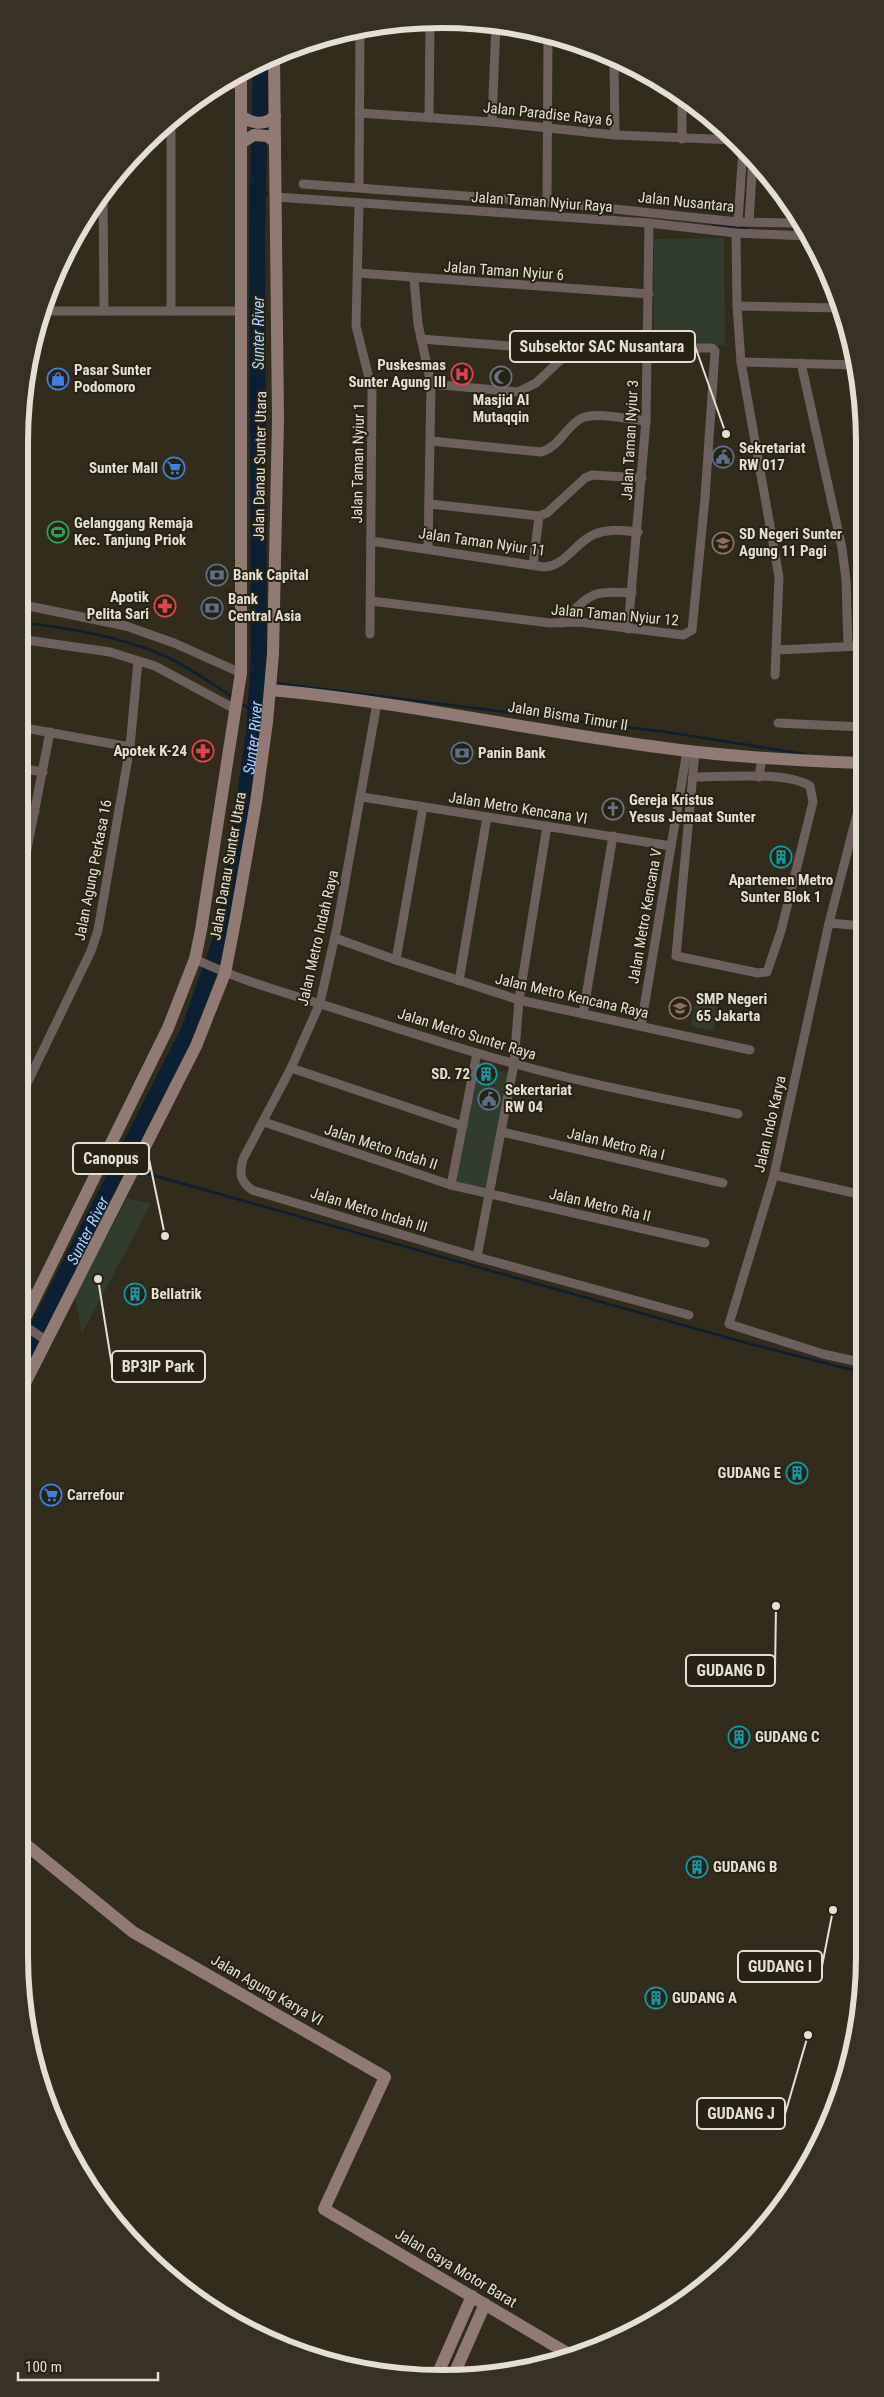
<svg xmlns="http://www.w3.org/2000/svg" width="884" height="2397" viewBox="0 0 884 2397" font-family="'Roboto Condensed',sans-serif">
<rect width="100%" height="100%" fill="#322c1c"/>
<!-- green -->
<g fill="#313c2d">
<polygon points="724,238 725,345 654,346 654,239"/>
<polygon points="697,995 719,1000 713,1031 691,1026"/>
<polygon points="478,1067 511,1074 488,1190 455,1183"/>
<polygon points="122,1168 130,1172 52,1327 42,1322"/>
<polygon points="127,1198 151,1204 82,1333 75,1298"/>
</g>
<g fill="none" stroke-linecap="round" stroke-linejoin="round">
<!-- stream -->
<g stroke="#0d1f32" stroke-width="2.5">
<polyline points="258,193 267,193"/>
<polyline points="713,226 747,229"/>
<path d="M19,622C67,628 120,636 165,656C189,667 211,683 234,698"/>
<polyline points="258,681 266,682"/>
<polyline points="274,683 666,732 804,754"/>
<polyline points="240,703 255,712"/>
<polyline points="121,1167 130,1169"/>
<polyline points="138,1171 743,1342 864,1373"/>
<polyline points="19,1302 25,1307"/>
<polyline points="32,1312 42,1321"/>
</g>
<!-- river -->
<path stroke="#0d1f32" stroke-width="16" id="s1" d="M19,1365L189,1030L223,933L235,866L254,732L259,656L257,233L261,62"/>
<!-- street -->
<g stroke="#6d5f5b" stroke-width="9">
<polyline points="614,61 615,135"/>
<polyline points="219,84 241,84"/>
<polyline points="359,113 492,122 615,135 735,140"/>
<polyline points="171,118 171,311"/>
<polyline points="429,118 430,21"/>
<polyline points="492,122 496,24"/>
<polyline points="682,139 682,94"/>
<polyline points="303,184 547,202 738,222 798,223"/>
<polyline points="359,187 360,29"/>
<polyline points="103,189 104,311"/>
<polyline points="276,197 649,223 736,233 806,236"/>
<polyline points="547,202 548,33"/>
<polyline points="359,203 356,326 372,390 370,634"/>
<polyline points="738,222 743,148"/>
<polyline points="749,222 753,157"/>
<polyline points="736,233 737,306 741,362 779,577 775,675"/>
<polyline points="357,273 649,294"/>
<polyline points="414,278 418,324 431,384 428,548"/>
<polyline points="737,306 840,308"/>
<polyline points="41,311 241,311"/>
<polyline points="421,339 648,357"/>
<polyline points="741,362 856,365"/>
<polyline points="801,363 842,548 846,580 848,646"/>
<polyline points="431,384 518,392 536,383 569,352"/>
<path d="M431,441L541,452C558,448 565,428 580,419C594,411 629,419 646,421"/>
<polyline points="430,504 539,516 547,513 585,478 592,475 642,478"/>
<path d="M371,541L544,567C566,566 576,541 595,534C609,528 623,531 638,532"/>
<polyline points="533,565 539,516"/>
<polyline points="371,601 550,623 579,622 683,635 692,630 705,498 715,351 712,348 648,348"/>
<polyline points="19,604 126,626 174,643 241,673"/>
<path d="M561,623C591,594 589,590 632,593"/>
<polyline points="628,629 646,421 649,223"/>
<polyline points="19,639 110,652 155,666 235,709"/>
<polyline points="777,650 862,646"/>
<path d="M377,703L337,927L320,1003L291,1068L243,1159C239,1173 240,1181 252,1190L477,1257L689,1315"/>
<polyline points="778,723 862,727"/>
<polyline points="19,727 130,747"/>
<polyline points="19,768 43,772"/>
<path d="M693,777C722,777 786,771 810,786L813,802L781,931L767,972L758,973L676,956L695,752"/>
<polyline points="759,777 762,758"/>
<polyline points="863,791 829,923 774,1175 729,1324 823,1354 864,1363"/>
<polyline points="362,797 671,846"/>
<polyline points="19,809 35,812"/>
<polyline points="19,890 50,732"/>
<polyline points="829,923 863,926"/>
<polyline points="335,938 396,960 519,1000 750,1050"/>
<path d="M195,959C245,983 297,996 349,1013C403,1030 457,1048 512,1063C586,1084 663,1098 738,1114"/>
<polyline points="396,960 423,807"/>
<polyline points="459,981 487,817"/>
<polyline points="583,1014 613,836"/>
<polyline points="641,1026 687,751"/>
<polyline points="291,1068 463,1126"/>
<polyline points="19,1100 91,951 98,930 130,747 138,661"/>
<polyline points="264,1122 451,1185 705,1243"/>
<polyline points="502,1132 723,1183"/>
<polyline points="774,1175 863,1195"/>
<polyline points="451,1185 477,1053"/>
<polyline points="477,1257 514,1064 519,1000 547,826"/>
<polyline points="19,1283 35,1298"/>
<polyline points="19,1322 47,1341"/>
</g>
<!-- secondary -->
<g stroke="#917a74" stroke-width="12">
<path d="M241,116C253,124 264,126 275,116"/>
<polyline points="241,143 254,135 267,136 275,142"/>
<path d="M271,690C414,703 554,736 697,752C752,758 807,761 862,763"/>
<polyline points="19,1330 168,1028 195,959 201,930 241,673 241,71"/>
<polyline points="19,1395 196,1046 225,973 236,916 256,802 267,722 273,654 278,419 274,56"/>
<polyline points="19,1839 133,1932 385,2077 324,2209 572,2356"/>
<polyline points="455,2372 485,2304"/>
<polyline points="438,2373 472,2296"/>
</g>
</g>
<!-- icons -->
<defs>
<g id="hospital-ring" transform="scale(1.125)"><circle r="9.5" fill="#282213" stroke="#e0444e" stroke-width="1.5"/><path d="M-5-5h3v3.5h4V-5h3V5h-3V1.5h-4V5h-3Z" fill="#e0444e"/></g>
<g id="mosque-ring" transform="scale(1.125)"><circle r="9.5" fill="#282213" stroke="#6b7280" stroke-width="1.5"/><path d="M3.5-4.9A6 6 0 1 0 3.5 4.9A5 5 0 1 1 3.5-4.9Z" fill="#6b7280"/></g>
<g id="shop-ring" transform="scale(1.125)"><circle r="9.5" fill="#282213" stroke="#3f7fe0" stroke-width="1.5"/><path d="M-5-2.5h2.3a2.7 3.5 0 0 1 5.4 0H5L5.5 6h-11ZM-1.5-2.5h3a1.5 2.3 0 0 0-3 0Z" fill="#3f7fe0"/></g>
<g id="civic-ring" transform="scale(1.125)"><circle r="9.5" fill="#282213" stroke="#5c6f8a" stroke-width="1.5"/><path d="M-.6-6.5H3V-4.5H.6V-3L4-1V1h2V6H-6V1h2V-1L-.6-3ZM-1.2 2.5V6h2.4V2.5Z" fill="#5c6f8a"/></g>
<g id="supermarket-ring" transform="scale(1.125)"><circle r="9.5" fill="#282213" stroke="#3f7fe0" stroke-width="1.5"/><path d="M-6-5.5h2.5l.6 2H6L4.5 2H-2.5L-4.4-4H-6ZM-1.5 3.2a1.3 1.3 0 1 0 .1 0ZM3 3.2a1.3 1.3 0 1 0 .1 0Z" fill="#3f7fe0"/></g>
<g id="stadium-ring" transform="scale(1.125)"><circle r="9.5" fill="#282213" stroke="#2e9e5b" stroke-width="1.5"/><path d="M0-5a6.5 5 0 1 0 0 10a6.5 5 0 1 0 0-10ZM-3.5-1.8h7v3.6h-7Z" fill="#2e9e5b"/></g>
<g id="school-ring" transform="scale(1.125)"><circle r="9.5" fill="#282213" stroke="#8d6e63" stroke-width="1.5"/><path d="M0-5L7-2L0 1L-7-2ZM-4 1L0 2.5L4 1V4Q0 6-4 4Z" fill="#8d6e63"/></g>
<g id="bank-ring" transform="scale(1.125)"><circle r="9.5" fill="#282213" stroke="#5c6f8a" stroke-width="1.5"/><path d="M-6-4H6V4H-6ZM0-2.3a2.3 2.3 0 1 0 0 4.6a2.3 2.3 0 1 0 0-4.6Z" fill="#5c6f8a"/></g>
<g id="pharmacy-ring" transform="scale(1.125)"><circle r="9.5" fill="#282213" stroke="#e0444e" stroke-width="1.5"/><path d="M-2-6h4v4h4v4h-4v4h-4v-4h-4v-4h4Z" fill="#e0444e"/></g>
<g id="church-ring" transform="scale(1.125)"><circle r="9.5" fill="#282213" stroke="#6b7280" stroke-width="1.5"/><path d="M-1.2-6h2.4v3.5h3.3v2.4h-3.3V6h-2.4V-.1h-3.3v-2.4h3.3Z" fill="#6b7280"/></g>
<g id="building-ring" transform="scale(1.125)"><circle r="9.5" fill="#282213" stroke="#0f9aa8" stroke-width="1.5"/><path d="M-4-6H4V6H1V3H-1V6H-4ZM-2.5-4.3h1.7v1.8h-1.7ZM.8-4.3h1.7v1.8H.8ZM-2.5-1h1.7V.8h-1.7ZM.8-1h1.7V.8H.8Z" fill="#0f9aa8"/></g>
</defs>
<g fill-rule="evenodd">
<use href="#hospital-ring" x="462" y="374"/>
<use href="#mosque-ring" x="501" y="377"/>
<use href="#shop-ring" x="58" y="379"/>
<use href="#civic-ring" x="723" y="457"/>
<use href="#supermarket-ring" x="174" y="468"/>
<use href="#stadium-ring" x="58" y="532"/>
<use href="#school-ring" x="723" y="543"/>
<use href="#bank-ring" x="217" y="575"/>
<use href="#pharmacy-ring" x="165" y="606"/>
<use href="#bank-ring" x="212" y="608"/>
<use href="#pharmacy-ring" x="203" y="751"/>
<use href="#bank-ring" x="462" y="753"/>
<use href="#church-ring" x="613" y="809"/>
<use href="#building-ring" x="781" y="857"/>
<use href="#school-ring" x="680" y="1008"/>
<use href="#building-ring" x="486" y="1074"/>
<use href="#civic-ring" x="489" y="1099"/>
<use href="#building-ring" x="135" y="1294"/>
<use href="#building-ring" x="797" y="1473"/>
<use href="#supermarket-ring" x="51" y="1495"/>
<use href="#building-ring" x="739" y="1737"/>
<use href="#building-ring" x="697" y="1867"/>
<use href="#building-ring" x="656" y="1998"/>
</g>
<g text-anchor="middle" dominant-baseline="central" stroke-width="4" stroke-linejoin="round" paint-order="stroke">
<!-- street labels -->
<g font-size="15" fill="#e3dfd5" stroke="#282213">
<text transform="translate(548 114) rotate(6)">Jalan Paradise Raya 6</text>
<text transform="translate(542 202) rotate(4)">Jalan Taman Nyiur Raya</text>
<text transform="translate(686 202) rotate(6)">Jalan Nusantara</text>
<text transform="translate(504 271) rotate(4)">Jalan Taman Nyiur 6</text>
<text transform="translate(630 440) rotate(-87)">Jalan Taman Nyiur 3</text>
<text transform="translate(358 463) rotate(-89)">Jalan Taman Nyiur 1</text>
<text transform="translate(260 466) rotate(-89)">Jalan Danau Sunter Utara</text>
<text transform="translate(482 542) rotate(8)">Jalan Taman Nyiur 11</text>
<text transform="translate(615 615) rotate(5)">Jalan Taman Nyiur 12</text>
<text transform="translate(568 716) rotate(9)">Jalan Bisma Timur II</text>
<text transform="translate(518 808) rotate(9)">Jalan Metro Kencana VI</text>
<text transform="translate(228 866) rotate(-80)">Jalan Danau Sunter Utara</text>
<text transform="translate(93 870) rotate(-79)">Jalan Agung Perkasa 16</text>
<text transform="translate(645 916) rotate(-80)">Jalan Metro Kencana V</text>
<text transform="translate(318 938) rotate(-77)">Jalan Metro Indah Raya</text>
<text transform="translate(572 996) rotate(13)">Jalan Metro Kencana Raya</text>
<text transform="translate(467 1034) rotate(17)">Jalan Metro Sunter Raya</text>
<text transform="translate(770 1124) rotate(-77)">Jalan Indo Karya</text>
<text transform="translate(616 1144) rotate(13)">Jalan Metro Ria I</text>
<text transform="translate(381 1147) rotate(18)">Jalan Metro Indah II</text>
<text transform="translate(600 1205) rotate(13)">Jalan Metro Ria II</text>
<text transform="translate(369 1210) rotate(17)">Jalan Metro Indah III</text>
<text transform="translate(267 1990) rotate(30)">Jalan Agung Karya VI</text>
<text transform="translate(456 2268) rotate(31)">Jalan Gaya Motor Barat</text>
</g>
<!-- poi labels -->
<g font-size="15" font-weight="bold" fill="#e3dfd5" stroke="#282213" text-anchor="start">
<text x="446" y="365" text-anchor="end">Puskesmas<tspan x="446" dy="17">Sunter Agung III</tspan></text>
<text x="74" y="370">Pasar Sunter<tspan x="74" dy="17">Podomoro</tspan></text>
<text x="501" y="400" text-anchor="middle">Masjid Al<tspan x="501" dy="17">Mutaqqin</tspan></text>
<text x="739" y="448">Sekretariat<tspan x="739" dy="17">RW 017</tspan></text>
<text x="158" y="468" text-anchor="end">Sunter Mall</text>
<text x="74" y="523">Gelanggang Remaja<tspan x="74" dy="17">Kec. Tanjung Priok</tspan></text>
<text x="739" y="534">SD Negeri Sunter<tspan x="739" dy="17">Agung 11 Pagi</tspan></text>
<text x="233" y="575">Bank Capital</text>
<text x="149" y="597" text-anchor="end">Apotik<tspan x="149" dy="17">Pelita Sari</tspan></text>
<text x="228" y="599">Bank<tspan x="228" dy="17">Central Asia</tspan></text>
<text x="187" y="751" text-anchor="end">Apotek K-24</text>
<text x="478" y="753">Panin Bank</text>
<text x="629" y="800">Gereja Kristus<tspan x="629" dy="17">Yesus Jemaat Sunter</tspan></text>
<text x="781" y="880" text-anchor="middle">Apartemen Metro<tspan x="781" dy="17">Sunter Blok 1</tspan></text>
<text x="696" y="999">SMP Negeri<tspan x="696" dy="17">65 Jakarta</tspan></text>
<text x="470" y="1074" text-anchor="end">SD. 72</text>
<text x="505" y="1090">Sekertariat<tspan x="505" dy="17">RW 04</tspan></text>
<text x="151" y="1294">Bellatrik</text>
<text x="781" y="1473" text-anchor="end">GUDANG E</text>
<text x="67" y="1495">Carrefour</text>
<text x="755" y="1737">GUDANG C</text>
<text x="713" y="1867">GUDANG B</text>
<text x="672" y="1998">GUDANG A</text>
</g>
<!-- water labels -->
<g font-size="16" font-style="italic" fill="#abd3fd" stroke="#282213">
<text transform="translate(258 333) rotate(-90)">Sunter River</text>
<text stroke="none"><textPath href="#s1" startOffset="676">Sunter River</textPath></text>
<text stroke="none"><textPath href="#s1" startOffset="151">Sunter River</textPath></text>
</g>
</g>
<!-- crop -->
<path d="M0 0H884V2397H0ZM442 28H442A414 414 0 0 1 856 442V1956A414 414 0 0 1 442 2370H442A414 414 0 0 1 28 1956V442A414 414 0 0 1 442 28Z" fill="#373123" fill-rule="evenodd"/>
<path fill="none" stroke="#e3dfd5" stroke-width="6" d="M442 28H442A414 414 0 0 1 856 442V1956A414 414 0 0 1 442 2370H442A414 414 0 0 1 28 1956V442A414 414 0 0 1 442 28Z"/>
<!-- callouts -->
<path fill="none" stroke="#e3dfd5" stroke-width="2" d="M726 434L695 346M165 1236L149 1159M98 1279L112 1366M776 1606L775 1671M833 1910L822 1966M808 2035L785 2114"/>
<g fill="#e3dfd5" stroke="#282213" stroke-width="2">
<circle cx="726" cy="434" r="5"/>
<circle cx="165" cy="1236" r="5"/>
<circle cx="98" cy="1279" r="5"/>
<circle cx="776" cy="1606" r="5"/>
<circle cx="833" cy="1910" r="5"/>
<circle cx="808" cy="2035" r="5"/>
</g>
<g fill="#282213" stroke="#e3dfd5" stroke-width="2">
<rect x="510" y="331" width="185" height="31" rx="5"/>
<rect x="73" y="1143" width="76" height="31" rx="5"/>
<rect x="112" y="1351" width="93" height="31" rx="5"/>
<rect x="686" y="1655" width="89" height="31" rx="5"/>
<rect x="738" y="1951" width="84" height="31" rx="5"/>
<rect x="697" y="2098" width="88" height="31" rx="5"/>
</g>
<g font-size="16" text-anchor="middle" font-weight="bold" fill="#e3dfd5">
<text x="602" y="352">Subsektor SAC Nusantara</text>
<text x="111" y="1164">Canopus</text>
<text x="158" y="1372">BP3IP Park</text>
<text x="731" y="1676">GUDANG D</text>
<text x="780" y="1972">GUDANG I</text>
<text x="741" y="2119">GUDANG J</text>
</g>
<!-- scale -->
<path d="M18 2372v8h140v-8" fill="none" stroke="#e3dfd5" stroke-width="2.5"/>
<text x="25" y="2372" font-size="15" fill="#e3dfd5" stroke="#282213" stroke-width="4" paint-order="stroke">100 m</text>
</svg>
